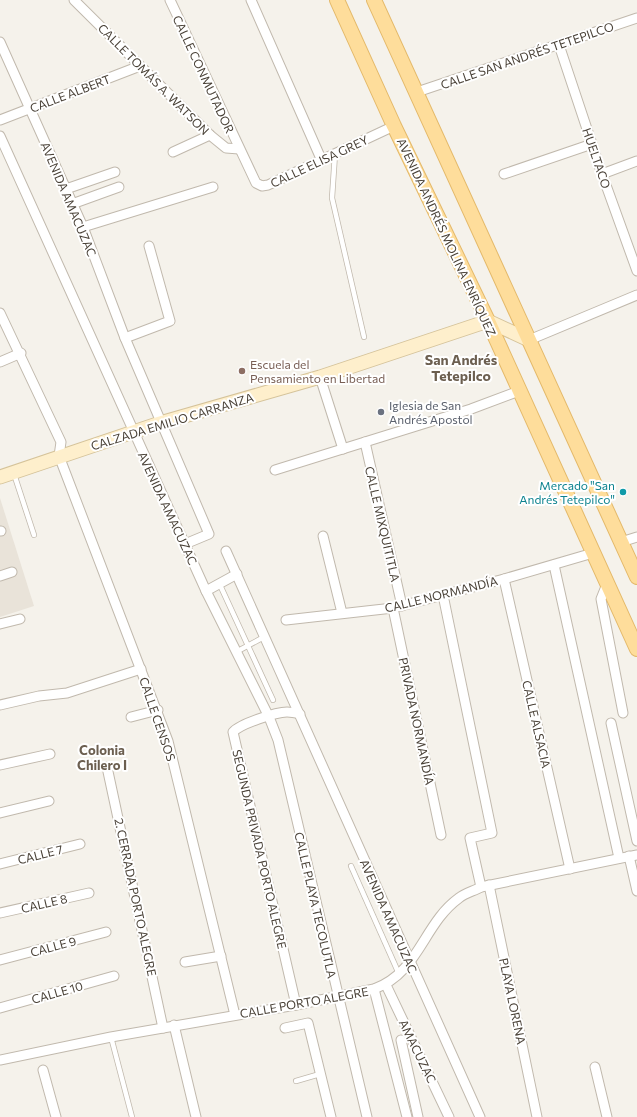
<svg xmlns="http://www.w3.org/2000/svg" width="637" height="1117" viewBox="0 0 637 1117" font-family="Commissioner,sans-serif">
<rect width="100%" height="100%" fill="#f5f2eb"/>
<!-- residential -->
<polygon fill="#e9e3d9" points="0,498 34,606 0,617"/>
<g fill="none" stroke-linecap="round" stroke-linejoin="round">
<!-- lane casing -->
<g stroke="#c1b9ad" stroke-width="6">
<g id="lane">
<polyline points="335,154 332,198 364,337"/>
<polyline points="14,474 34,535"/>
<polyline points="220,585 273,700"/>
<polyline points="236,652 264,637"/>
<polyline points="351,866 399,974"/>
<polyline points="111,1037 132,1117"/>
<polyline points="296,1081 320,1074"/>
</g>
</g>
<!-- street casing -->
<g stroke="#c1b9ad" stroke-width="11">
<g id="street">
<polyline points="74,0 210,135 226,148 239,149"/>
<polyline points="170,0 256,183 262,186 268,185 394,126"/>
<polyline points="251,0 322,161"/>
<polyline points="0,42 83,227 125,338 209,534 185,544"/>
<polyline points="559,45 602,174 637,271"/>
<polyline points="417,92 637,18"/>
<polyline points="0,120 140,66"/>
<polyline points="0,136 206,591 269,717 278,740 367,1117"/>
<polyline points="173,152 210,135"/>
<polyline points="504,174 592,144"/>
<polyline points="602,174 637,161"/>
<polyline points="66,189 115,172"/>
<polyline points="72,204 119,187"/>
<polyline points="83,227 213,187"/>
<polyline points="0,313 61,442 59,456 168,741 235,1015"/>
<polyline points="125,338 170,321 149,246"/>
<polyline points="529,340 637,295"/>
<polyline points="0,362 21,353"/>
<polyline points="320,377 343,449"/>
<polyline points="365,442 402,606"/>
<polyline points="275,470 471,409 519,391"/>
<polyline points="0,531 1,531"/>
<polyline points="323,536 342,613"/>
<polyline points="621,542 637,537"/>
<polyline points="226,551 480,1117"/>
<polyline points="554,565 619,858"/>
<polyline points="0,576 12,572"/>
<polyline points="504,579 570,869"/>
<polyline points="607,584 601,599 623,713"/>
<polyline points="206,591 237,574"/>
<polyline points="443,595 492,833 470,838 481,887"/>
<polyline points="393,608 441,835"/>
<polyline points="286,620 393,608 504,579 593,553"/>
<polyline points="0,624 20,619"/>
<polyline points="0,705 39,696 67,693 141,669"/>
<polyline points="131,717 158,710"/>
<polyline points="611,723 637,841"/>
<polyline points="0,765 50,754"/>
<polyline points="107,767 163,1028"/>
<polyline points="0,813 49,801"/>
<polyline points="629,856 637,891"/>
<polyline points="0,864 80,844"/>
<polyline points="489,885 537,1117"/>
<polyline points="0,913 89,893"/>
<polyline points="0,960 106,932"/>
<polyline points="185,962 221,956"/>
<polyline points="386,985 449,1117"/>
<polyline points="374,989 407,1117"/>
<path d="M296,1005L233,732C240,724 276,712 287,712C291,712 296,713 300,714"/>
<polyline points="0,1008 114,976"/>
<polyline points="174,1025 196,1117"/>
<polyline points="285,1028 308,1023 331,1117"/>
<polyline points="401,1040 418,1117"/>
<path d="M0,1060L111,1037L296,1005L374,989C419,973 423,924 459,898C465,893 474,891 481,887L637,855"/>
<polyline points="595,1067 607,1117"/>
<polyline points="43,1070 56,1117"/>
</g>
</g>
<!-- secondary casing -->
<g stroke="#d5c39a" stroke-width="15">
<polyline id="secondary" points="0,477 160,423 320,377 488,321 529,340"/>
</g>
<!-- primary casing -->
<g stroke="#e4b96a" stroke-width="16">
<g id="primary">
<polyline points="337,0 394,126 488,321 637,649"/>
<polyline points="374,0 637,577"/>
</g>
</g>
<!-- lane -->
<use href="#lane" stroke="#fff" stroke-width="4.5"/>
<!-- street -->
<use href="#street" stroke="#fff" stroke-width="9"/>
<!-- secondary -->
<use href="#secondary" stroke="#feefcc" stroke-width="13"/>
<!-- primary -->
<use href="#primary" stroke="#fedd9b" stroke-width="14"/>
</g>
<!-- markers -->
<circle fill="#8d6e63" stroke="#fff" stroke-width="1.5" cx="242" cy="371" r="4"/>
<circle fill="#6b7280" stroke="#fff" stroke-width="1.5" cx="381" cy="412" r="4"/>
<circle fill="#0f9aa8" stroke="#fff" stroke-width="1.5" cx="623" cy="492" r="4"/>
<g text-anchor="middle" dominant-baseline="central" stroke-width="4" stroke-linejoin="round" paint-order="stroke">
<!-- street labels -->
<g font-size="12" fill="#4a4238" stroke="#fff">
<text transform="translate(527 55) rotate(-19)">CALLE SAN ANDRÉS TETEPILCO</text>
<text transform="translate(204 74) rotate(65)">CALLE CONMUTADOR</text>
<text transform="translate(154 79) rotate(45)">CALLE TOMÁS A. WATSON</text>
<text transform="translate(70 93) rotate(-21)">CALLE ALBERT</text>
<text transform="translate(597 158) rotate(71)">HUELTACO</text>
<text transform="translate(319 161) rotate(-25)">CALLE ELISA GREY</text>
<text transform="translate(69 199) rotate(67)">AVENIDA AMACUZAC</text>
<text transform="translate(447 237) rotate(65)">AVENIDA ANDRÉS MOLINA ENRÍQUEZ</text>
<text transform="translate(172 421) rotate(-17)">CALZADA EMILIO CARRANZA</text>
<text transform="translate(168 508) rotate(65)">AVENIDA AMACUZAC</text>
<text transform="translate(383 524) rotate(77)">CALLE MIXQUITITLA</text>
<text transform="translate(441 594) rotate(-14)">CALLE NORMANDÍA</text>
<text transform="translate(158 719) rotate(71)">CALLE CENSOS</text>
<text transform="translate(417 721) rotate(78)">PRIVADA NORMANDÍA</text>
<text transform="translate(537 724) rotate(77)">CALLE ALSACIA</text>
<text transform="translate(260 849) rotate(77)">SEGUNDA PRIVADA PORTO ALEGRE</text>
<text transform="translate(40 854) rotate(-14)">CALLE 7</text>
<text transform="translate(136 897) rotate(78)">2. CERRADA PORTO ALEGRE</text>
<text transform="translate(44 903) rotate(-13)">CALLE 8</text>
<text transform="translate(316 905) rotate(77)">CALLE PLAYA TECOLUTLA</text>
<text transform="translate(389 916) rotate(66)">AVENIDA AMACUZAC</text>
<text transform="translate(53 946) rotate(-15)">CALLE 9</text>
<text transform="translate(57 992) rotate(-16)">CALLE 10</text>
<text transform="translate(513 1001) rotate(78)">PLAYA LORENA</text>
<text transform="translate(304 1002) rotate(-10)">CALLE PORTO ALEGRE</text>
<text transform="translate(418 1051) rotate(64)">AMACUZAC</text>
</g>
<!-- education labels -->
<g font-size="12" fill="#785e54" stroke="#fff" text-anchor="start">
<text x="250" y="364">Escuela del<tspan x="250" dy="14">Pensamiento en Libertad</tspan></text>
</g>
<!-- worship labels -->
<g font-size="12" fill="#5b616d" stroke="#fff" text-anchor="start">
<text x="389" y="405">Iglesia de San<tspan x="389" dy="14">Andrés Apostol</tspan></text>
</g>
<!-- culture labels -->
<g font-size="12" fill="#0d838f" stroke="#fff" text-anchor="end">
<text x="615" y="485">Mercado "San<tspan x="615" dy="14">Andrés Tetepilco"</tspan></text>
</g>
<!-- neighbourhood labels -->
<g font-size="13" font-weight="bold" fill="#6c5f50" stroke="#fff">
<text x="102" y="750">Colonia<tspan x="102" dy="15">Chilero I</tspan></text>
</g>
<!-- quarter labels -->
<g font-size="14" font-weight="bold" fill="#6c5f50" stroke="#fff">
<text x="461" y="359">San Andrés<tspan x="461" dy="16">Tetepilco</tspan></text>
</g>
</g>
</svg>
